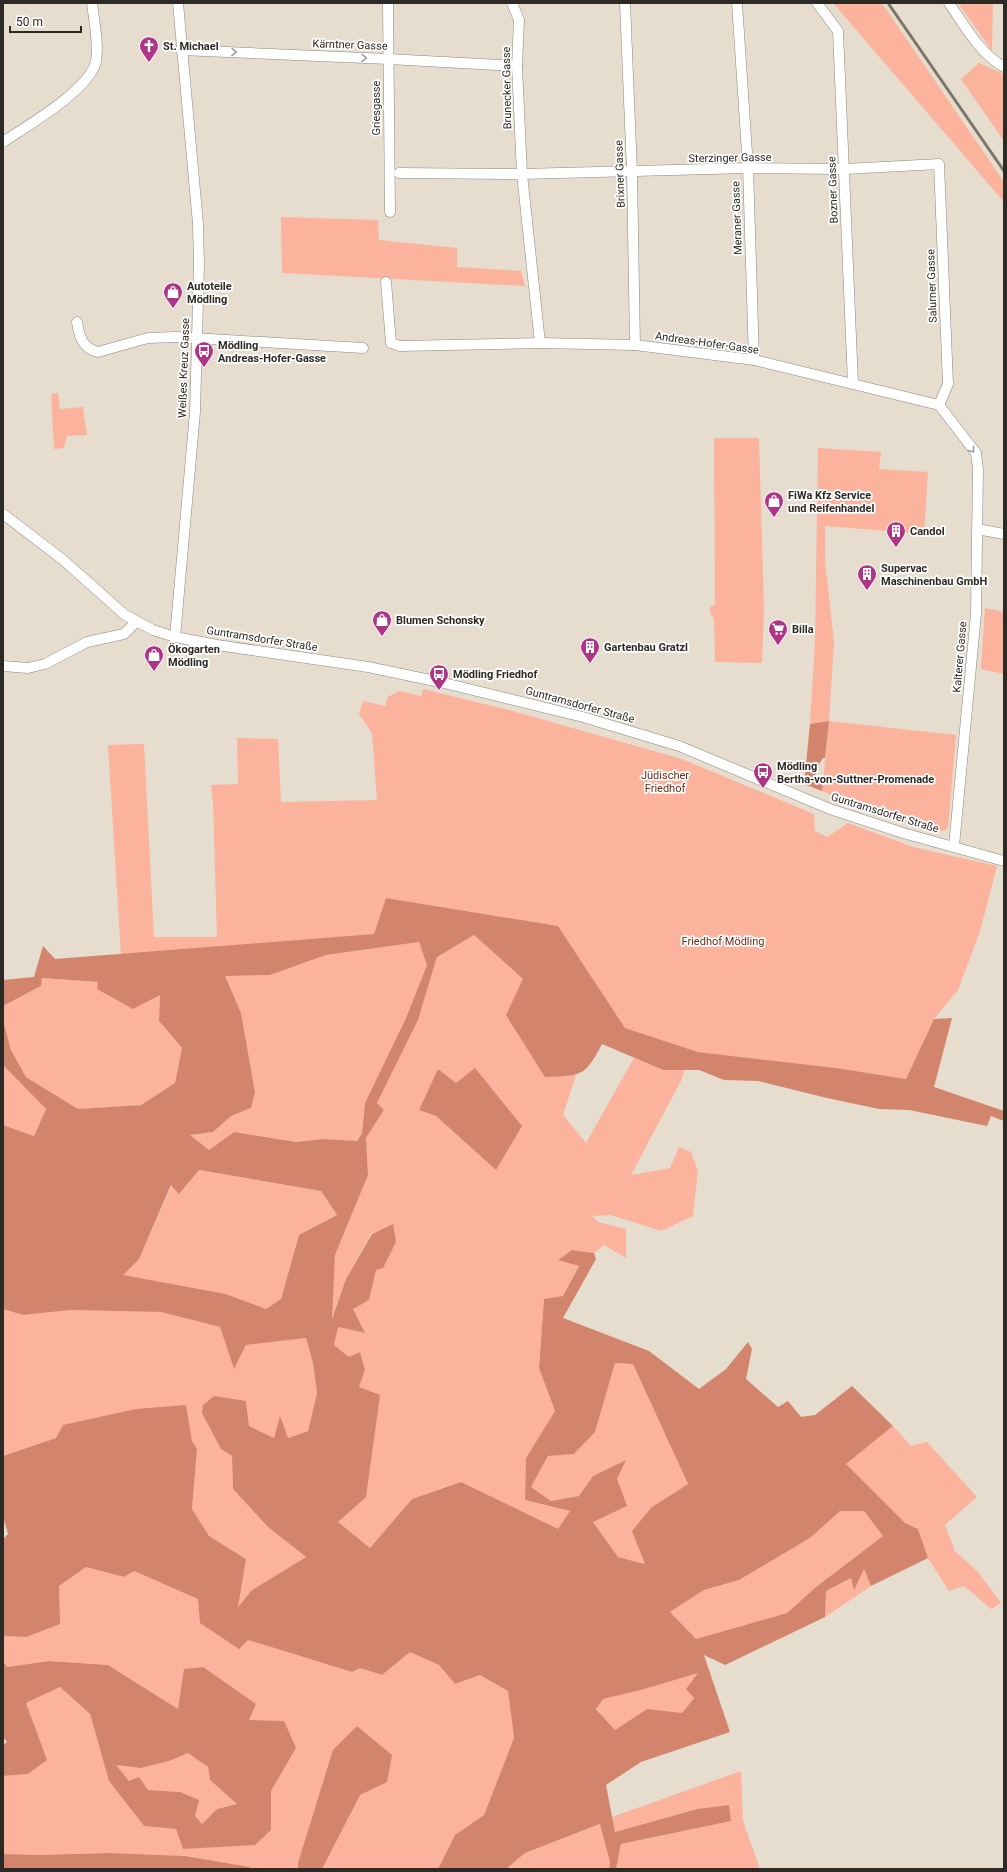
<svg xmlns="http://www.w3.org/2000/svg" width="1007" height="1872" viewBox="0 0 1007 1872" font-family="Roboto,sans-serif">
<rect width="100%" height="100%" fill="#e6ddcf"/>
<!-- green -->
<g fill="#fbb39d" fill-rule="evenodd">
<polygon points="833,3 882,3 1004,182 1004,202"/>
<polygon points="958,3 993,3 992,51"/>
<polygon points="979,63 1004,74 1004,141 961,79"/>
<polygon points="281,217 378,220 379,240 457,248 457,267 521,271 525,286 282,273"/>
<polygon points="58,393 60,409 83,407 87,435 67,436 64,448 54,449 51,394"/>
<polygon points="714,438 759,438 764,608 762,663 715,662 714,618 710,614 710,607 715,605"/>
<polygon points="818,448 881,452 879,469 928,472 924,534 825,526 825,560 834,643 829,721 956,735 948,828 945,830 940,831 875,813 822,791 829,721 810,724 815,641"/>
<polygon points="985,608 1004,612 1004,674 981,669"/>
<polygon points="423,689 509,710 682,759 814,814 815,831 827,837 848,823 913,847 997,866 980,931 958,990 934,1019 906,1079 836,1068 698,1052 625,1028 558,926 386,898 374,934 121,956 108,745 144,744 154,937 217,937 213,803 211,785 238,784 237,738 278,739 281,802 377,800 372,733 359,714 363,701 385,706 388,697 399,691 421,696"/>
<path d="M474,935L523,979L545,1077L576,1075L563,1115L586,1143L634,1058L663,1070H684L682,1079L631,1175L670,1168L679,1147L691,1152L698,1171L693,1216L661,1231L611,1215L592,1216L598,1222L626,1229V1258L604,1245L594,1253L572,1250L558,1260L579,1265L563,1296L544,1300L539,1368L555,1411L526,1458L525,1500L570,1511L558,1530L461,1482L412,1499L370,1548L337,1522L366,1496L370,1462L358,1388L365,1370L360,1352L349,1357L334,1345L338,1327L364,1333L352,1309L369,1299L376,1270L393,1224L371,1234L346,1279L331,1321L335,1255L368,1175L366,1138L384,1110L377,1103L418,1020L437,957ZM438,1070L456,1083L496,1170L436,1116L419,1110Z"/>
<polygon points="419,942 427,965 406,1018 365,1103 362,1133 356,1141 323,1139 296,1142 234,1132 209,1150 189,1135 213,1132 231,1116 251,1108 255,1092 241,1013 224,976 270,975 326,955"/>
<polygon points="42,978 98,982 160,995 159,1021 182,1048 175,1083 141,1105 78,1109 26,1077 11,1050 3,1021 3,1006 41,986"/>
<polygon points="3,1065 46,1109 34,1136 3,1125"/>
<polygon points="199,1170 321,1191 337,1215 299,1235 281,1299 266,1309 226,1294 122,1275 139,1259 172,1185 179,1193"/>
<polygon points="3,1309 23,1315 71,1310 161,1312 220,1327 234,1369 246,1345 306,1338 313,1363 317,1393 308,1431 287,1438 280,1417 274,1438 249,1426 246,1401 232,1456 233,1489 268,1527 306,1557 252,1590 237,1608 246,1559 209,1536 192,1509 197,1449 192,1441 186,1406 56,1438 3,1456"/>
<polygon points="615,1363 633,1364 688,1484 652,1507 645,1564 618,1557 593,1522 626,1460 593,1476 579,1496 551,1501 531,1487 548,1456 574,1454 595,1432"/>
<polygon points="893,1426 911,1446 927,1442 977,1497 945,1525 955,1551 978,1572 1001,1603 991,1609 964,1586 949,1591 928,1558 918,1529 905,1523 846,1464"/>
<polygon points="840,1511 864,1511 883,1536 816,1587 787,1613 696,1639 670,1612 704,1590 739,1580 810,1538"/>
<polygon points="86,1567 124,1577 134,1571 199,1599 248,1640 352,1672 360,1668 382,1675 410,1652 439,1665 455,1684 480,1675 508,1691 514,1738 484,1815 455,1835 438,1869 251,1869 250,1867 185,1856 109,1853 41,1855 3,1854 3,1776 28,1774 46,1760 26,1703 60,1687 90,1714 109,1781 144,1826 176,1829 271,1830 271,1791 296,1748 249,1720 185,1669 178,1709 108,1665 49,1661 7,1667 3,1661 4,1636 26,1637 59,1586"/>
<polygon points="864,1569 871,1586 825,1617 826,1591 851,1578 854,1589"/>
<polygon points="699,1672 694,1698 682,1713 647,1709 615,1730 596,1708 603,1699 641,1690"/>
<polygon points="188,1753 208,1767 210,1780 237,1804 217,1809 202,1824 194,1816 180,1792 148,1790 129,1781 115,1764 141,1768 168,1761"/>
<polygon points="741,1771 743,1821 760,1869 616,1869 621,1844 731,1821 729,1805 697,1809 615,1832 612,1817"/>
<polygon points="601,1824 610,1862 609,1869 505,1869 525,1853"/>
</g>
<!-- forest -->
<g fill="#d2856c" fill-rule="evenodd">
<polygon points="829,721 825,758 823,758 816,769 815,780 823,781 822,791 804,784 810,724"/>
<path d="M386,898L558,926L625,1028L698,1052L836,1068L906,1079L934,1019L952,1018L934,1087L1004,1111V1121L991,1116L987,1126L909,1110L879,1109L827,1098L758,1081L724,1080L699,1070H663L602,1044C584,1078 582,1075 545,1077L506,1015L523,979L474,935L437,957L418,1020L377,1103L384,1110L366,1138L368,1175L335,1255L332,1319L346,1279L372,1234L393,1224L396,1242L383,1268L376,1270L369,1300L353,1309L365,1333L338,1327L334,1345L349,1357L360,1352L365,1370L359,1387L380,1395L366,1497L338,1522L370,1548L412,1499L461,1482L558,1529L570,1511L525,1500L526,1458L555,1411L539,1368L544,1299L563,1296L579,1266L558,1260L572,1250L594,1253L596,1259L563,1318L649,1351L699,1389L726,1369L748,1342L752,1349L746,1379L778,1407L788,1401L801,1417L815,1415L852,1386L893,1426L846,1464L905,1523L918,1529L928,1558L871,1586L864,1569L854,1590L851,1578L826,1591L825,1617L725,1665L704,1655L730,1732L641,1762L606,1785L615,1832L697,1809L729,1805L731,1821L621,1844L616,1869H609L610,1862L600,1824L525,1853L506,1869H438L455,1835L484,1815L514,1738L508,1691L480,1675L455,1684L439,1665L410,1652L382,1675L360,1668L352,1672L248,1640L239,1649L200,1623L198,1599L134,1571L124,1577L86,1567L59,1586L60,1624L26,1637L4,1636L3,1639V1539L8,1534L3,1517V1456L56,1438L63,1425L136,1409L186,1405L192,1441L197,1449L192,1509L209,1536L246,1559L238,1607L252,1590L306,1557L268,1527L233,1489L232,1456L221,1449L202,1413L203,1405L214,1396L246,1401L249,1426L274,1438L280,1416L288,1438L308,1431L317,1393L313,1363L306,1338L246,1345L234,1369L220,1327L161,1312L71,1310L23,1315L3,1309V1125L34,1136L46,1109L3,1065V1021L11,1050L26,1077L78,1109L141,1105L175,1083L182,1048L159,1021L160,995L133,1009L97,989L98,982L42,978L41,986L3,1006V980L34,977L43,946L55,959L374,934ZM419,942L427,965L406,1018L365,1103L362,1133L357,1141L323,1139L296,1142L234,1132L209,1150L190,1135L213,1132L231,1116L251,1108L255,1092L241,1013L225,976L270,975L326,955ZM199,1170L321,1191L337,1215L299,1235L281,1299L266,1309L226,1294L123,1275L139,1259L171,1185L179,1194ZM615,1363L633,1364L688,1484L652,1507L632,1531L645,1564L618,1557L593,1522L627,1506L617,1479L626,1460L593,1476L579,1496L551,1501L531,1487L548,1456L574,1454L595,1432ZM840,1511H864L883,1536L816,1587L787,1613L696,1639L670,1612L704,1590L739,1580L810,1538ZM698,1673L686,1689L694,1698L682,1713L647,1709L615,1730L596,1709L603,1699L641,1690Z"/>
<polygon points="475,1068 522,1126 496,1170 436,1116 419,1110 438,1069 456,1083"/>
<path d="M3,1661L7,1667L49,1661L108,1665L178,1709L184,1669L203,1667L256,1704L249,1720L284,1721L296,1748L271,1791V1830L255,1845L183,1849L176,1829L144,1826L109,1781L90,1714L60,1687L26,1703L47,1760L28,1774L3,1776V1745L7,1742L3,1737ZM188,1753L208,1767L210,1780L237,1804L217,1809L202,1824L195,1816L199,1800L180,1792L148,1790L139,1777L129,1781L116,1765L141,1768L169,1761Z"/>
<polygon points="357,1726 392,1755 387,1782 360,1795 323,1867 320,1869 298,1869 298,1863 333,1750"/>
<polygon points="109,1853 185,1856 250,1867 251,1869 3,1869 3,1854 41,1855"/>
</g>
<g fill="none" stroke-linecap="round" stroke-linejoin="round">
<!-- minor casing -->
<g stroke="#8f867a" stroke-width="11">
<g id="minor">
<polyline points="388,3 390,212"/>
<polyline points="512,3 519,20 517,66 522,174 540,343"/>
<polyline points="625,3 632,172 635,345"/>
<polyline points="737,3 748,168 754,360"/>
<polyline points="817,3 838,31 853,384"/>
<path d="M949,3C965,26 979,53 1004,67"/>
<polyline points="181,50 388,59 517,66"/>
<path d="M3,142C27,126 91,89 96,61C99,43 94,21 92,3"/>
<polyline points="399,173 522,174 748,168 845,169 939,164 948,384 939,405"/>
<polyline points="386,282 391,343 400,346 540,343 635,345 754,360 939,405 976,453 978,469 976,614 954,846"/>
<path d="M77,322C79,336 82,348 98,352L148,338L176,337L363,348"/>
<polyline points="3,514 62,559 125,615 153,630 175,637 217,645 368,667 440,682 583,717 679,746 830,809 903,833 1004,861"/>
<polyline points="977,529 1004,534"/>
<polyline points="175,637 195,412 199,263 198,224 178,3"/>
<polyline points="3,666 28,668 45,664 87,642 124,634 136,622"/>
</g>
</g>
<!-- minor -->
<use href="#minor" stroke="#fff" stroke-width="10"/>
<!-- rail -->
<polyline stroke="#7b756c" stroke-width="3" points="888,3 1004,171"/>
</g>
<!-- one-way arrows -->
<defs><path id="oneway-chevron" d="M-2-3.5L2.5 0L-2 3.5" fill="none" stroke-width="1.6" stroke-linecap="round" stroke-linejoin="round"/></defs>
<g stroke="#a09f9d">
<use href="#oneway-chevron" transform="translate(234 52) rotate(2)"/>
<use href="#oneway-chevron" transform="translate(364 58) rotate(2)"/>
<use href="#oneway-chevron" transform="translate(972 450) rotate(52)"/>
</g>
<!-- icons -->
<defs>
<g id="church-pin" transform="scale(1)"><path d="M0 17L-7.5 6A9.5 9.5 0 1 1 7.5 6Z" fill="#ae3487" stroke="#fff"/><path d="M-1.2-6h2.4v3.5h3.3v2.4h-3.3V6h-2.4V-.1h-3.3v-2.4h3.3Z" fill="#fff"/></g>
<g id="shop-pin" transform="scale(1)"><path d="M0 17L-7.5 6A9.5 9.5 0 1 1 7.5 6Z" fill="#ae3487" stroke="#fff"/><path d="M-5-2.5h2.3a2.7 3.5 0 0 1 5.4 0H5L5.5 6h-11ZM-1.5-2.5h3a1.5 2.3 0 0 0-3 0Z" fill="#fff"/></g>
<g id="bus-pin" transform="scale(1)"><path d="M0 17L-7.5 6A9.5 9.5 0 1 1 7.5 6Z" fill="#ae3487" stroke="#fff"/><path d="M-5-6H5V4H4V6H2V4H-2V6H-4V4H-5ZM-3.5-4V0h7V-4ZM-3.5 1.2v1.5H-2V1.2ZM2 1.2v1.5H3.5V1.2Z" fill="#fff"/></g>
<g id="building-pin" transform="scale(1)"><path d="M0 17L-7.5 6A9.5 9.5 0 1 1 7.5 6Z" fill="#ae3487" stroke="#fff"/><path d="M-4-6H4V6H1V3H-1V6H-4ZM-2.5-4.3h1.7v1.8h-1.7ZM.8-4.3h1.7v1.8H.8ZM-2.5-1h1.7V.8h-1.7ZM.8-1h1.7V.8H.8Z" fill="#fff"/></g>
<g id="supermarket-pin" transform="scale(1)"><path d="M0 17L-7.5 6A9.5 9.5 0 1 1 7.5 6Z" fill="#ae3487" stroke="#fff"/><path d="M-6-5.5h2.5l.6 2H6L4.5 2H-2.5L-4.4-4H-6ZM-1.5 3.2a1.3 1.3 0 1 0 .1 0ZM3 3.2a1.3 1.3 0 1 0 .1 0Z" fill="#fff"/></g>
</defs>
<g fill-rule="evenodd">
<use href="#church-pin" x="149" y="46"/>
<use href="#shop-pin" x="173" y="292"/>
<use href="#bus-pin" x="204" y="351"/>
<use href="#shop-pin" x="774" y="501"/>
<use href="#building-pin" x="896" y="531"/>
<use href="#building-pin" x="867" y="574"/>
<use href="#shop-pin" x="382" y="620"/>
<use href="#supermarket-pin" x="778" y="629"/>
<use href="#building-pin" x="590" y="647"/>
<use href="#shop-pin" x="154" y="655"/>
<use href="#bus-pin" x="439" y="674"/>
<use href="#bus-pin" x="763" y="772"/>
</g>
<g text-anchor="middle" dominant-baseline="central" stroke-width="3.5" stroke-linejoin="round" paint-order="stroke">
<!-- street labels -->
<g font-size="11" fill="#2d2a25" stroke="#fff">
<text transform="translate(350 45) rotate(2)">Kärntner Gasse</text>
<text transform="translate(507 88) rotate(-91)">Brunecker Gasse</text>
<text transform="translate(376 108) rotate(-90)">Griesgasse</text>
<text transform="translate(730 158) rotate(-1)">Sterzinger Gasse</text>
<text transform="translate(620 174) rotate(-92)">Brixner Gasse</text>
<text transform="translate(833 190) rotate(-92)">Bozner Gasse</text>
<text transform="translate(737 218) rotate(-92)">Meraner Gasse</text>
<text transform="translate(932 286) rotate(-92)">Salurner Gasse</text>
<text transform="translate(707 343) rotate(8)">Andreas-Hofer-Gasse</text>
<text transform="translate(184 368) rotate(-88)">Weißes Kreuz Gasse</text>
<text transform="translate(262 639) rotate(9)">Guntramsdorfer Straße</text>
<text transform="translate(960 657) rotate(-85)">Kalterer Gasse</text>
<text transform="translate(580 705) rotate(15)">Guntramsdorfer Straße</text>
<text transform="translate(885 813) rotate(17)">Guntramsdorfer Straße</text>
</g>
<!-- poi labels -->
<g font-size="11" font-weight="bold" fill="#2d2a25" stroke="#fff" text-anchor="start">
<text x="163" y="46">St. Michael</text>
<text x="187" y="286">Autoteile<tspan x="187" dy="13">Mödling</tspan></text>
<text x="218" y="345">Mödling<tspan x="218" dy="13">Andreas-Hofer-Gasse</tspan></text>
<text x="788" y="495">FiWa Kfz Service<tspan x="788" dy="13">und Reifenhandel</tspan></text>
<text x="910" y="531">Candol</text>
<text x="881" y="568">Supervac<tspan x="881" dy="13">Maschinenbau GmbH</tspan></text>
<text x="396" y="620">Blumen Schonsky</text>
<text x="792" y="629">Billa</text>
<text x="604" y="647">Gartenbau Gratzl</text>
<text x="168" y="649">Ökogarten<tspan x="168" dy="13">Mödling</tspan></text>
<text x="453" y="674">Mödling Friedhof</text>
<text x="777" y="766">Mödling<tspan x="777" dy="13">Bertha-von-Suttner-Promenade</tspan></text>
</g>
<!-- park labels -->
<g font-size="11" fill="#702a12" stroke="#fff">
<text x="665" y="775">Jüdischer<tspan x="665" dy="13">Friedhof</tspan></text>
<text x="723" y="941">Friedhof Mödling</text>
</g>
</g>
<!-- border -->
<rect width="1007" height="1872" fill="none" stroke="#2d2a25" stroke-width="8"/>
<!-- scale -->
<path d="M10 26v6h71v-6" fill="none" stroke="#2d2a25" stroke-width="2"/>
<text x="16" y="26" font-size="12" fill="#2d2a25" stroke="#ffffff" stroke-width="3" paint-order="stroke">50 m</text>
</svg>
